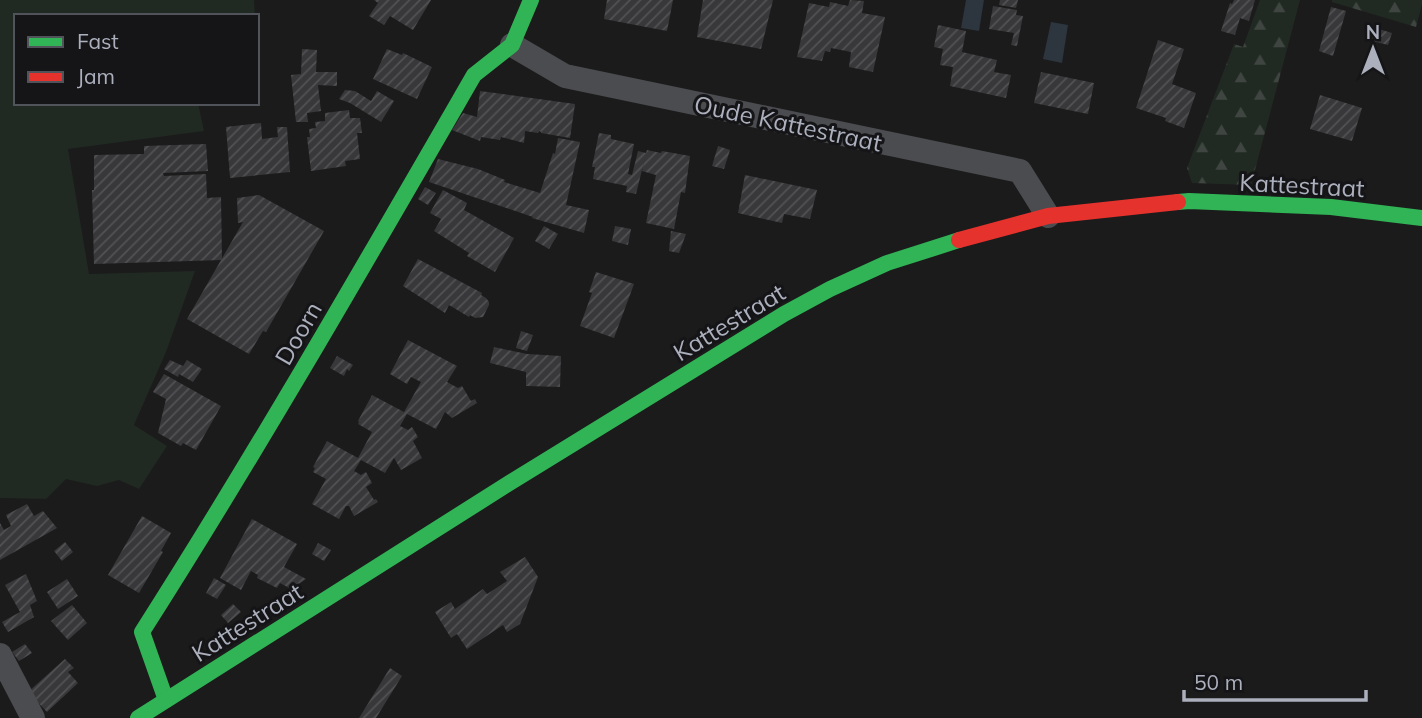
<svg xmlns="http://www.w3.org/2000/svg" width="1422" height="718" viewBox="0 0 1422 718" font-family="Mulish,sans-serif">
<defs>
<pattern id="forest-firs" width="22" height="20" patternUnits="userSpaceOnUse" patternTransform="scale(1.75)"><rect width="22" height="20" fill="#212923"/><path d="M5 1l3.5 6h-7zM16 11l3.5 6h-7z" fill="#3f4641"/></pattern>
<pattern id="building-hatch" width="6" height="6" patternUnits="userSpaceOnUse" patternTransform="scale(1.75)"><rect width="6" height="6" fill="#38383a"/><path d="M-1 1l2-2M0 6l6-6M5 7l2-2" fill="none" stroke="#525255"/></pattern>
</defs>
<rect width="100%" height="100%" fill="#1b1b1c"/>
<!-- green -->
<polygon fill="#212923" points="0,0 254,0 255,16 16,16 16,103 198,103 204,131 68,149 89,274 195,271 166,352 134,425 167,446 139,489 119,480 97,486 66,479 46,499 0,498"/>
<!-- forest -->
<g fill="url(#forest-firs)">
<polygon points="1260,0 1300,0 1251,185 1192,183 1187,168 1234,44 1243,47"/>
<polygon points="1332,0 1422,0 1422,4 1416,27 1332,2"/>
</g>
<!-- water -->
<g fill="#2d353f">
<polygon points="966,0 984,0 979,31 961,28"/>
<polygon points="1051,22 1068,25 1062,63 1043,59"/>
</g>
<!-- building -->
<g fill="url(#building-hatch)">
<polygon points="374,0 431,0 413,30 390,16 384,25 369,16 378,3"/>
<polygon points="607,0 673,0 667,31 604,19"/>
<polygon points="703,0 773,0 761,49 697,37"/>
<polygon points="850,0 864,1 862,13 885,17 873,72 849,67 851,52 831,48 830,52 825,51 822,61 797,57 809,3 829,7 830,2 848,6"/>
<polygon points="1000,0 1018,0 1016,8 999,5"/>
<polygon points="1234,0 1255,0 1249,21 1240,18 1235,35 1221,31 1230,3 1232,4"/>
<polygon points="993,6 1017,10 1016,15 1023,16 1017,46 1011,45 1014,33 989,29"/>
<polygon points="1331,7 1346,11 1333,56 1319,51"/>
<polygon points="938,25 966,31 962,52 997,60 994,72 1011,75 1006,98 950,86 953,67 940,65 943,49 934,47"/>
<polygon points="1372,27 1392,33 1388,45 1368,40"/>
<polygon points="1158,40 1184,49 1172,84 1196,93 1184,128 1165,121 1166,118 1136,108"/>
<polygon points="302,49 317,50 316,72 337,72 337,86 318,85 321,111 307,113 308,122 296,122 291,75 301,74"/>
<polygon points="387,49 402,55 403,53 432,67 417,99 373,79"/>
<polygon points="1041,72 1094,83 1088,114 1034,103"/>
<polygon points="345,90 355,91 371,101 377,91 394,101 381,122 350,103 339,99"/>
<polygon points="480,91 575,104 570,138 541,133 541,132 539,131 538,133 525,131 524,143 501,137 500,140 481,137 480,141 452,130 463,113 477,117"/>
<polygon points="1320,95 1362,108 1352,141 1310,129"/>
<polygon points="349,110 350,118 360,118 362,133 357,133 360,159 345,161 346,166 311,171 307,137 310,137 309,129 316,128 315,122 325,121 325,113"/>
<polygon points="261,123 262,139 278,137 277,127 287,127 290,172 230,178 226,127"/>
<polygon points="599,133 611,135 611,139 634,144 628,174 632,175 638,151 646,153 647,150 661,153 662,151 690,156 685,193 681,192 674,229 646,223 656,175 642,171 645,158 636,194 626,192 627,186 593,179 595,167 592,167"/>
<polygon points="558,138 580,142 566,205 589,210 584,233 532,218 533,217 429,182 438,159 478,169 505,180 504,182 540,193 553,153 555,154"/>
<polygon points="206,144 208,171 163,173 164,176 206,174 207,198 221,197 222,260 94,264 92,190 94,190 94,155 144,154 144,146"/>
<polygon points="718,146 730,150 724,169 712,166"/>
<polygon points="745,175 817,190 810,219 784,214 782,223 738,213"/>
<polygon points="425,187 436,193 428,205 418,199"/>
<polygon points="443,190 467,203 464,210 514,238 495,272 467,256 469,253 434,231 441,219 430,213"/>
<polygon points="259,195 324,231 266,332 263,331 249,354 187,319 243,222 238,223 237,198"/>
<polygon points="544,226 558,234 549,249 535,241"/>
<polygon points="615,226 631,229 628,245 612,241"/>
<polygon points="671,231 686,234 679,253 669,251"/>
<polygon points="418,259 482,293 481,295 486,298 489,302 489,305 483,317 475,318 470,315 469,317 449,305 445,313 403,286"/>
<polygon points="596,272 634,284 614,338 580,326 592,293 589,292"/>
<polygon points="521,331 533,335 527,351 516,348"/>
<polygon points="408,340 457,366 447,382 458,388 462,386 471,401 475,399 477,403 452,418 445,412 436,429 407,414 400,426 408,430 412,427 418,437 413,441 422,458 401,470 394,458 385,473 361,460 354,471 361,475 366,472 372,483 366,487 374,500 376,499 378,502 354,516 349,506 346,506 339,519 312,504 326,479 313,472 315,468 313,467 327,441 358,458 372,432 358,424 359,422 358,421 372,395 404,412 421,382 411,377 407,384 390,374"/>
<polygon points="494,347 527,354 561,356 560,387 526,386 526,372 490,363"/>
<polygon points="337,356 353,365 349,371 347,369 344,376 330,368"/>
<polygon points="170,360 183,366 187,360 202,369 193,382 179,374 178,377 164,369"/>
<polygon points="164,374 221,406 196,450 183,443 181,446 158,433 166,399 153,392"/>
<polygon points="27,504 34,516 43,511 57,528 0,560 0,523 4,530 11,526 6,515"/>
<polygon points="142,516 171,533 161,551 163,552 139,593 108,575"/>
<polygon points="252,519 297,544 284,567 306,579 291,589 280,583 277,588 257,578 258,575 251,571 241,590 220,578"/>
<polygon points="65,542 73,552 62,561 54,551"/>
<polygon points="318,543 331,550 324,561 312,554"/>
<polygon points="525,557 538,577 520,624 507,632 503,625 467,649 457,634 451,638 435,612 451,602 455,609 483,589 487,594 507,581 500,572"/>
<polygon points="26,574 37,601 30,605 34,617 8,632 2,622 20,612 5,585"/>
<polygon points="214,578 226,585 217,599 206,593"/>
<polygon points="67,579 78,596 58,609 47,592"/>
<polygon points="233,604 241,612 228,623 221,615"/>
<polygon points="72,605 87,623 68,640 51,621"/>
<polygon points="25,644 32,653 19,661 12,652"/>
<polygon points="65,659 74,668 68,672 78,683 47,712 28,692"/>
<polygon points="390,668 402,676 376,718 359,718"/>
</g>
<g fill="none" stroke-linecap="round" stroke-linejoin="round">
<!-- street -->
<g stroke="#4b4c4f" stroke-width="24">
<polyline points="512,45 565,76 1020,171 1048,216"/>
<polyline points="0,655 33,718"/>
</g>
<!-- fast -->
<g stroke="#30b455" stroke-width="16">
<polyline points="1178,202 1189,201 1331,207 1422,218"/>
<path d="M166,700L142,632C258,450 366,262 474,75L512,45L531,0"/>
<polyline points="138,718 511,482 784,314 830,289 887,263 959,240"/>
</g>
<!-- jam -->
<polyline stroke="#e5322d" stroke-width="16" points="959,240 1048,216 1178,202"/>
</g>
<g text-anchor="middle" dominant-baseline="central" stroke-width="6" stroke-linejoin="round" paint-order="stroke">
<!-- street labels -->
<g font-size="24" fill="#acb0bd" stroke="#151518">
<text transform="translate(788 123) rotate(12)">Oude Kattestraat</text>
<text transform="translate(1302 185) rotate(3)">Kattestraat</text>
<text transform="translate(729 322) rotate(-31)">Kattestraat</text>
<text transform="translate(298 333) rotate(-60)">Doorn</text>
<text transform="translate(247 622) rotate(-32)">Kattestraat</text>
</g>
</g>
<!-- legend -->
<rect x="14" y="14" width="245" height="91" fill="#151518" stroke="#51535a" stroke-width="2"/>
<rect x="28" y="37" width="35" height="10" fill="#30b455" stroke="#51535a" stroke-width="2"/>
<text x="77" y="49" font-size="21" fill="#acb0bd">Fast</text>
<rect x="28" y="72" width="35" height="10" fill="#e5322d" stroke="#51535a" stroke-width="2"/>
<text x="77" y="84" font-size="21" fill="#acb0bd">Jam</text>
<!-- north arrow -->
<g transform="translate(1373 49)" stroke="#151518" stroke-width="5" paint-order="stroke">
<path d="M0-5L12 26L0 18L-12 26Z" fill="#acb0bd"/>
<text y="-10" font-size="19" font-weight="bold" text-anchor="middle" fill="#acb0bd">N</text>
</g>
<!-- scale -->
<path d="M1184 690v10h182v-10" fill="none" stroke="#acb0bd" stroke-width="3.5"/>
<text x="1194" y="690" font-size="21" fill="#acb0bd" stroke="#151518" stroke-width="5" paint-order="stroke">50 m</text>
</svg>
